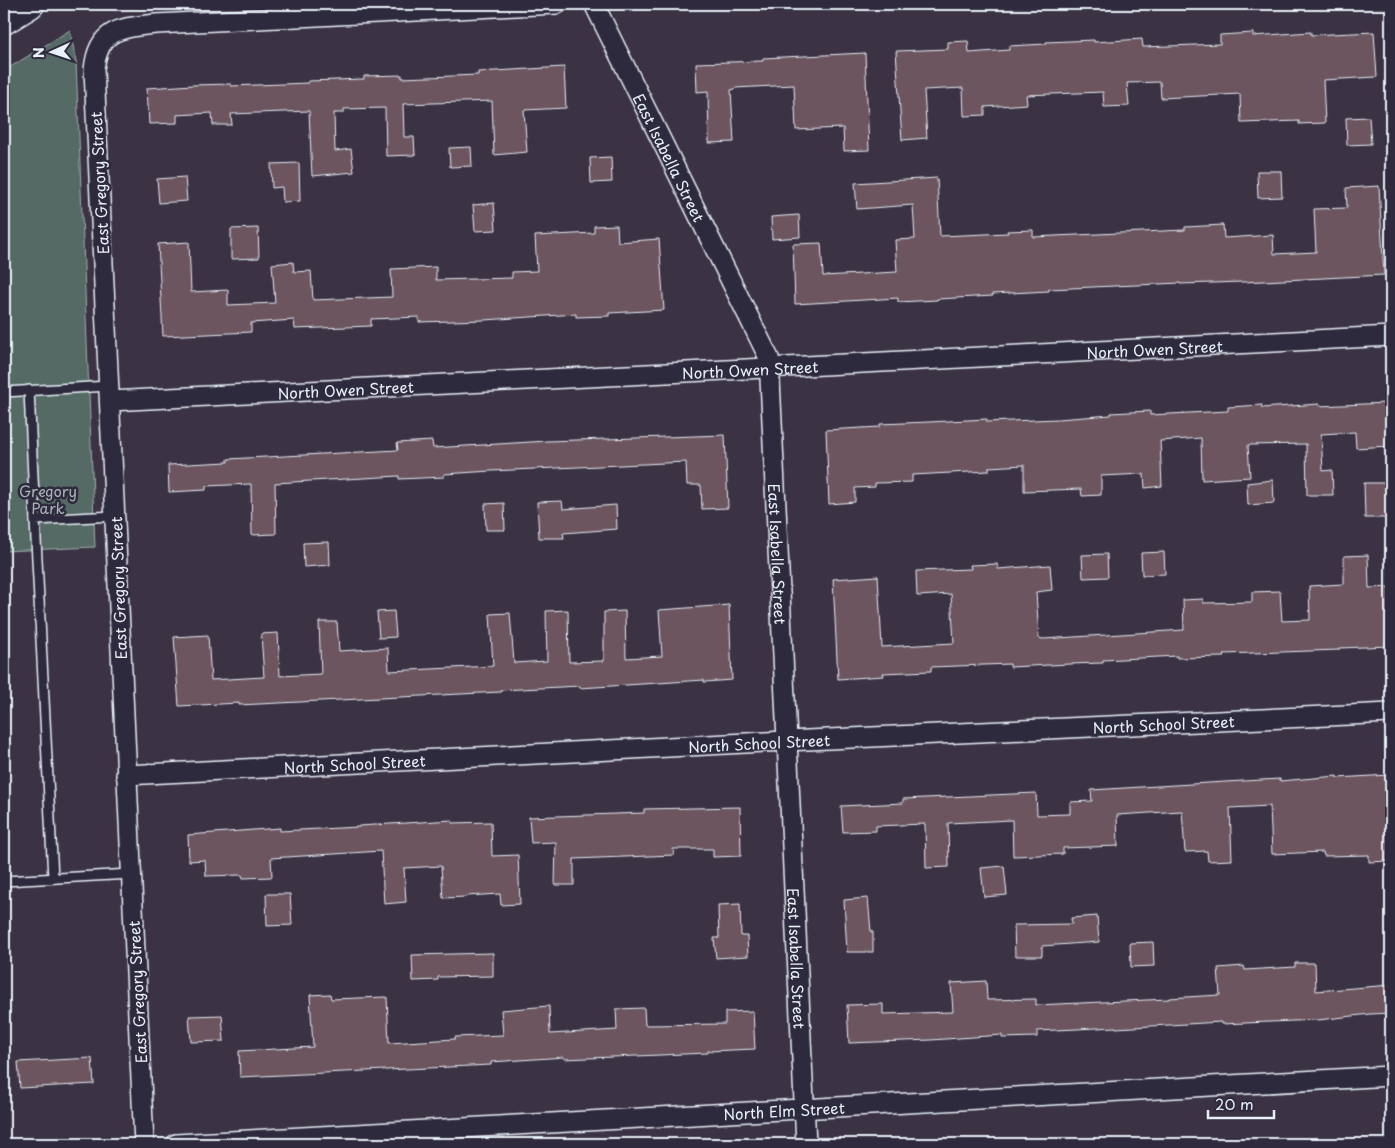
<svg xmlns="http://www.w3.org/2000/svg" width="1395" height="1148" viewBox="0 0 1395 1148" font-family="'Playpen Sans',sans-serif">
<rect width="100%" height="100%" fill="#3b3244"/>
<filter id="ink" filterUnits="userSpaceOnUse"><feTurbulence type="fractalNoise" baseFrequency=".02" numOctaves="2"/><feDisplacementMap in="SourceGraphic" scale="10" xChannelSelector="R" yChannelSelector="G"/><feConvolveMatrix kernelMatrix="1 2 1 2 8 2 1 2 1" color-interpolation-filters="sRGB"/></filter>
<g filter="url(#ink)">
<!-- green -->
<polygon fill="#576b65" stroke="#a0aeae" points="70,30 76,61 95,547 4,551 4,71"/>
<!-- building -->
<g fill="#6c545f" stroke="#e8f1f8">
<polygon points="1311,32 1311,35 1374,32 1377,77 1323,80 1325,123 1299,124 1299,121 1241,123 1240,94 1161,98 1160,82 1127,83 1129,106 1104,107 1103,92 1026,95 1027,104 985,107 985,115 964,116 963,88 924,90 927,138 902,140 896,51 948,49 948,42 968,41 969,53 1009,50 1009,46 1046,44 1046,42 1094,40 1094,42 1142,39 1143,47 1220,44 1220,35 1253,33 1253,36"/>
<polygon points="865,53 869,150 844,151 843,128 796,130 794,85 735,88 735,89 731,90 734,142 709,143 708,91 697,92 696,63 763,61 763,58"/>
<polygon points="564,67 566,108 524,110 527,152 494,155 492,101 403,104 404,137 414,137 415,155 386,156 385,108 344,109 344,113 334,113 335,151 351,149 354,172 312,176 309,111 231,114 232,125 213,125 212,113 177,115 177,123 149,124 147,88 193,85 231,84 231,86 308,83 308,81 364,79 364,76 402,75 402,78 478,75 478,72"/>
<polygon points="1369,117 1371,144 1347,145 1346,118"/>
<polygon points="471,147 472,166 450,167 449,148"/>
<polygon points="611,157 612,182 591,183 590,158"/>
<polygon points="299,163 300,201 283,202 282,187 272,188 271,164"/>
<polygon points="1257,171 1281,171 1282,197 1258,198"/>
<polygon points="185,177 187,201 159,203 157,179"/>
<polygon points="937,178 940,236 1008,233 1007,231 1033,230 1033,237 1185,230 1185,227 1223,225 1224,238 1273,235 1274,254 1316,252 1314,209 1347,208 1346,188 1379,186 1384,275 1243,282 1180,284 1180,283 1049,289 1049,291 992,294 993,296 937,299 937,300 898,302 898,298 795,304 793,244 821,243 823,276 897,272 895,240 915,239 913,205 857,209 855,183"/>
<polygon points="494,203 496,230 475,231 473,205"/>
<polygon points="799,215 800,237 772,239 771,217"/>
<polygon points="617,225 618,242 659,239 664,310 609,313 609,316 576,317 576,314 484,320 419,322 419,317 371,319 371,326 295,329 294,320 251,323 251,332 163,336 158,244 189,242 191,292 228,290 228,305 275,303 272,264 293,262 294,272 311,271 313,300 392,297 391,269 436,267 436,280 512,278 512,272 537,271 535,236 594,233 594,226"/>
<polygon points="258,228 259,258 231,259 231,229"/>
<polygon points="1387,403 1389,446 1356,448 1355,432 1321,434 1323,471 1332,470 1333,495 1307,495 1306,444 1248,445 1250,477 1202,480 1201,438 1160,441 1162,486 1145,488 1144,474 1101,476 1101,495 1082,496 1081,489 1024,491 1024,465 989,467 989,471 912,475 912,482 875,483 875,487 855,488 855,502 829,504 826,430 880,427 880,424 929,422 987,419 987,422 1058,419 1111,415 1111,413 1150,411 1150,415 1228,411 1228,407 1262,405 1262,408 1319,404 1319,406"/>
<polygon points="725,435 728,508 702,509 701,485 687,485 686,462 491,471 444,474 444,477 399,479 399,476 275,483 276,534 252,535 251,484 206,486 206,490 169,492 168,465 228,462 228,459 398,450 397,443 432,441 433,448 547,441"/>
<polygon points="1273,480 1274,503 1248,505 1247,483"/>
<polygon points="1364,483 1390,483 1391,518 1365,518"/>
<polygon points="562,501 563,509 616,505 617,529 563,533 564,538 539,538 537,502"/>
<polygon points="504,503 505,530 486,530 485,504"/>
<polygon points="329,542 330,565 304,567 303,543"/>
<polygon points="1164,552 1165,574 1142,575 1141,553"/>
<polygon points="1107,554 1108,577 1083,578 1082,555"/>
<polygon points="1368,555 1369,588 1391,587 1391,646 1339,648 1339,650 1224,654 1225,657 1177,658 1177,656 1103,660 1103,663 1070,664 1010,667 1010,664 931,667 931,671 883,673 884,676 838,679 833,579 878,576 882,647 954,643 951,594 917,596 916,571 971,569 970,565 997,564 998,569 1050,565 1052,590 1036,592 1039,638 1043,639 1184,630 1183,600 1203,599 1203,603 1252,602 1252,592 1280,591 1282,621 1310,620 1309,586 1344,584 1344,556"/>
<polygon points="729,605 732,680 704,682 704,680 580,688 580,686 501,690 501,692 239,705 239,703 179,706 174,637 208,635 211,680 264,677 261,634 278,633 280,676 321,674 319,622 337,622 339,651 388,648 389,671 493,666 490,614 510,613 514,663 547,661 546,611 568,610 569,662 604,661 604,612 625,611 626,658 662,656 659,610"/>
<polygon points="394,611 396,637 379,638 377,612"/>
<polygon points="1390,775 1391,861 1369,862 1369,855 1324,856 1323,852 1272,854 1270,806 1230,808 1232,860 1208,861 1207,851 1185,852 1182,811 1117,815 1118,846 1063,848 1063,854 1013,856 1012,820 948,823 949,867 926,868 925,824 876,826 876,831 843,832 841,806 903,803 903,799 1036,793 1037,815 1070,814 1070,802 1092,801 1091,790 1225,782 1280,779 1280,781 1337,776 1337,778"/>
<polygon points="740,807 741,856 713,857 713,849 673,849 674,855 574,859 574,885 555,885 556,842 531,843 529,817 644,813 644,809"/>
<polygon points="452,820 452,823 491,822 492,856 518,855 520,904 501,905 500,894 466,896 466,897 443,898 441,866 404,868 406,902 384,904 381,851 271,858 272,877 243,878 242,875 206,876 205,860 189,861 188,835 280,828 280,831 359,827 359,826"/>
<polygon points="1004,866 1007,895 984,897 981,868"/>
<polygon points="266,894 290,894 292,925 267,926"/>
<polygon points="868,898 871,932 873,932 873,952 847,952 844,900"/>
<polygon points="740,904 741,936 747,936 748,956 716,958 714,938 719,938 718,905"/>
<polygon points="1097,916 1099,942 1042,946 1042,956 1015,956 1014,925 1072,924 1071,918"/>
<polygon points="1153,942 1154,966 1131,967 1130,943"/>
<polygon points="493,953 493,976 438,977 438,980 413,981 412,955"/>
<polygon points="1295,963 1315,963 1316,991 1391,985 1391,1013 1370,1014 1318,1020 1221,1024 1221,1022 1116,1028 1116,1027 1037,1031 1037,1037 1002,1038 1002,1035 931,1040 849,1043 847,1005 883,1004 883,1014 953,1012 951,983 986,981 987,1000 1036,999 1036,1005 1169,999 1169,998 1220,995 1218,968 1244,966 1245,970 1295,967"/>
<polygon points="330,994 331,999 387,997 389,1043 455,1039 455,1037 503,1035 501,1010 549,1006 550,1034 617,1030 616,1009 644,1008 645,1025 725,1024 725,1012 753,1011 755,1049 708,1051 708,1053 564,1059 564,1057 491,1062 491,1065 240,1077 239,1051 313,1047 310,995"/>
<polygon points="222,1015 224,1041 191,1042 189,1016"/>
<polygon points="92,1058 94,1084 20,1088 18,1062"/>
</g>
<g fill="none" stroke-linecap="round" stroke-linejoin="round">
<!-- service casing -->
<g stroke="#e8f1f8" stroke-width="12">
<g id="service">
<polyline points="29,390 35,520"/>
<polyline points="4,392 109,386"/>
<polyline points="53,878 35,520 115,516"/>
<polyline points="4,881 131,874"/>
</g>
</g>
<!-- minor casing -->
<g stroke="#e8f1f8" stroke-width="22">
<g id="minor">
<path id="s1" d="M594,4L769,358L806,1144"/>
<path id="s2" d="M110,401C537,379 964,359 1391,336"/>
<path id="s3" d="M126,775L786,741L1391,713"/>
<path d="M144,1144L94,70C98,28 121,28 156,24L557,4"/>
<path id="s4" d="M176,1144L1391,1076"/>
</g>
</g>
<!-- primary casing -->
<g stroke="#e8f1f8" stroke-width="31">
<polyline id="primary" points="4,20 30,4"/>
</g>
<!-- service -->
<use href="#service" stroke="#2f2a3d" stroke-width="9"/>
<!-- minor -->
<use href="#minor" stroke="#2f2a3d" stroke-width="19"/>
<!-- primary -->
<use href="#primary" stroke="#2f2a3d" stroke-width="28"/>
</g>
</g>
<g text-anchor="middle" dominant-baseline="central" stroke-width="5" stroke-linejoin="round" paint-order="stroke">
<!-- street labels -->
<g font-size="15" fill="#e8f1f8" stroke="#2f2a3d">
<text stroke="none"><textPath href="#s1" startOffset="171">East Isabella Street</textPath></text>
<text transform="translate(99 183) rotate(-93)">East Gregory Street</text>
<text stroke="none"><textPath href="#s2" startOffset="1046">North Owen Street</textPath></text>
<text stroke="none"><textPath href="#s2" startOffset="641">North Owen Street</textPath></text>
<text stroke="none"><textPath href="#s2" startOffset="236">North Owen Street</textPath></text>
<text stroke="none"><textPath href="#s1" startOffset="591">East Isabella Street</textPath></text>
<text transform="translate(118 588) rotate(-92)">East Gregory Street</text>
<text stroke="none"><textPath href="#s3" startOffset="1039">North School Street</textPath></text>
<text stroke="none"><textPath href="#s3" startOffset="634">North School Street</textPath></text>
<text stroke="none"><textPath href="#s3" startOffset="229">North School Street</textPath></text>
<text stroke="none"><textPath href="#s1" startOffset="996">East Isabella Street</textPath></text>
<text transform="translate(137 992) rotate(-93)">East Gregory Street</text>
<text stroke="none"><textPath href="#s4" startOffset="609">North Elm Street</textPath></text>
</g>
<!-- park labels -->
<g font-size="15" fill="#a7b5b6" stroke="#2f2a3d">
<text x="48" y="490">Gregory<tspan x="48" dy="17">Park</tspan></text>
</g>
</g>
<!-- margin -->
<rect width="1395" height="1148" fill="none" stroke="#2f2a3d" stroke-width="20"/>
<rect x="10" y="10" width="1375" height="1128" fill="none" stroke="#e8f1f8" stroke-width="2" filter="url(#ink)"/>
<!-- north arrow -->
<g transform="translate(52 52) rotate(267)" stroke="#2f2a3d" stroke-width="4" paint-order="stroke">
<path d="M0-4L9 19L0 12L-9 19Z" fill="#e8f1f8"/>
<text y="-8" font-size="14" font-weight="bold" text-anchor="middle" fill="#e8f1f8">N</text>
</g>
<!-- scale -->
<path d="M1208 1110v8h66v-8" fill="none" stroke="#e8f1f8" stroke-width="2.5"/>
<text x="1215" y="1110" font-size="15" fill="#e8f1f8" stroke="#2f2a3d" stroke-width="4" paint-order="stroke">20 m</text>
</svg>
